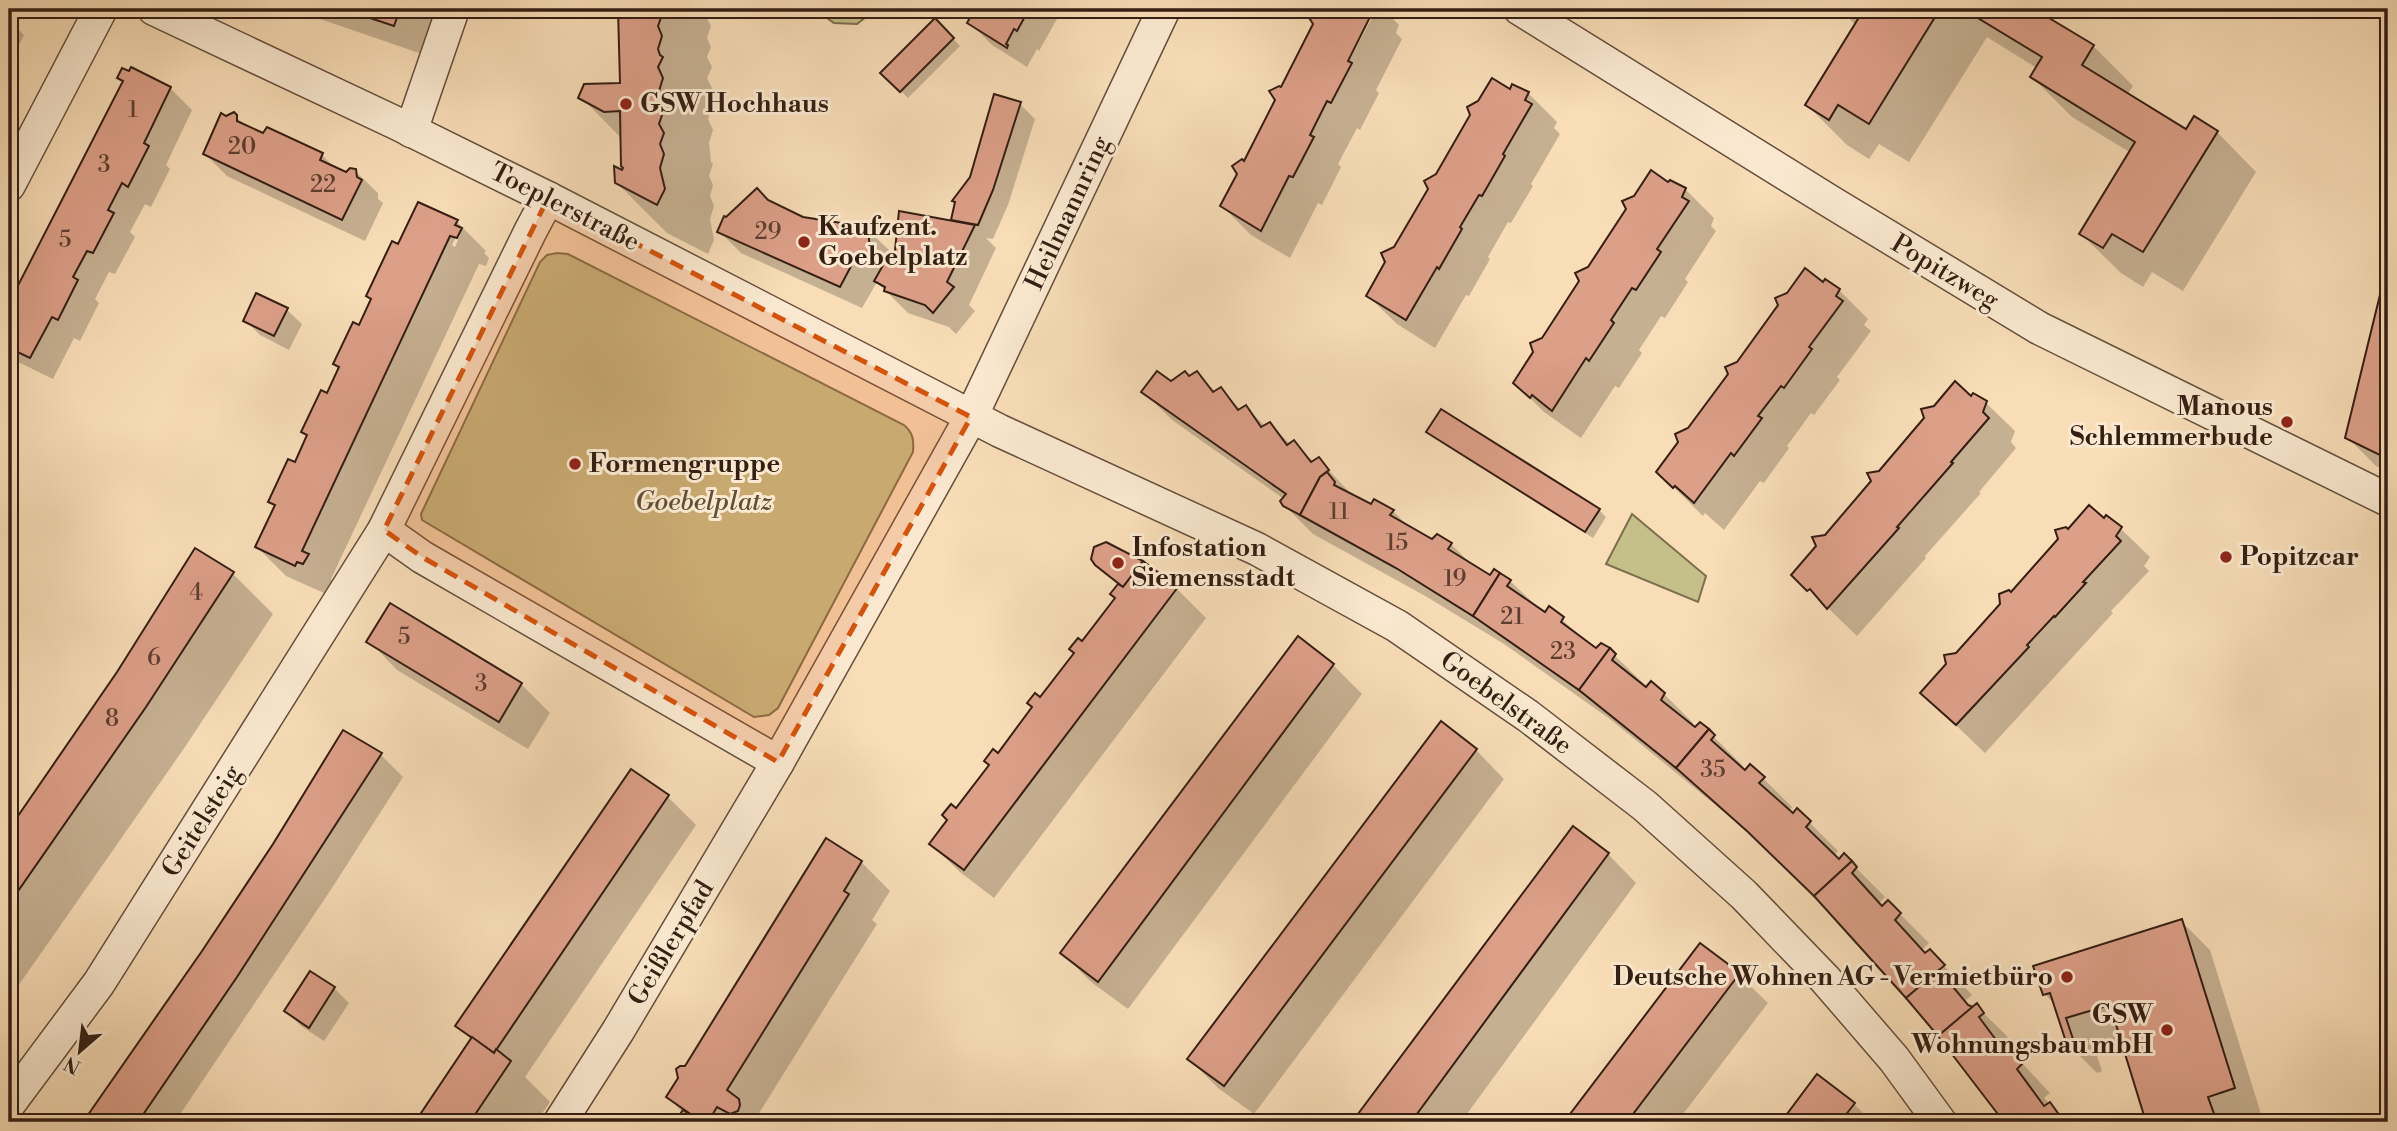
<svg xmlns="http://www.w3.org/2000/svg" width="2397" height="1131" viewBox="0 0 2397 1131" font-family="'Libre Bodoni',serif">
<rect width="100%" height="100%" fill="#f8ddb7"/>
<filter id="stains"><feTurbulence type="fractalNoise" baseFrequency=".00286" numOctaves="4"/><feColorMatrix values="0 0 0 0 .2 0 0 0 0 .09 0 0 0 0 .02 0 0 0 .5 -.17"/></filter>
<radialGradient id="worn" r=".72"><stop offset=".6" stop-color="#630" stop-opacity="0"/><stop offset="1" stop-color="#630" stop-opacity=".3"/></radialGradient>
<!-- green -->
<g fill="#c5bf89" stroke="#7c6e4e" stroke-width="2">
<polygon points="814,9 876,9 857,24 834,23"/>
<path d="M557,253L568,254L904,425C913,433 914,439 913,452L778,708L769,715L754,717L422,520L421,514L540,262L547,255Z"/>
<polygon points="1632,514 1706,576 1698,602 1606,564"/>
</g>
<!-- shadow -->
<g fill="#0003" fill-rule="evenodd">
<polygon points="291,9 438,9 422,54"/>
<polygon points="620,9 709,9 706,16 711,26 707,38 711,47 707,57 712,67 707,78 712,88 708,101 712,109 708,119 713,130 709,143 711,162 713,164 709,176 713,185 710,196 714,206 710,219 714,240 708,254 667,233 616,182 625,168 622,139 581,97 622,84"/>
<polygon points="978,9 1061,9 1062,10 1039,51 1037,49 1027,67 992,45 970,23"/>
<path d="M1323,9H1383L1399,25L1396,33L1402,39L1376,90L1379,93L1360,130L1357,128L1338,164L1341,167L1322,205L1318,203L1290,258L1251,235L1222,206ZM1370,14H1374L1345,69L1342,68Z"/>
<polygon points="1839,9 2047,9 2042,16 2093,46 2133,86 2127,95 2186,131 2217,132 2256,172 2183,291 2152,272 2143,287 2121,273 2081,234 2131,153 2072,117 2032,77 2037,68 1987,37 1909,162 1879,144 1869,159 1847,145 1807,105 1856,25"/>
<polygon points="9,20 24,35 9,65"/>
<polygon points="935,20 960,46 908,98 883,73"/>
<polygon points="119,78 170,88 192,110 166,165 170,169 151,207 145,204 130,232 135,237 115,274 109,272 95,299 99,303 80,341 74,338 53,379 14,360 9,355 9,307 124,83"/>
<polygon points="1511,92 1528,93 1557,122 1554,128 1560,134 1531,184 1533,186 1511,223 1508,222 1488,257 1490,259 1469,296 1466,295 1435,348 1397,324 1368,296 1437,175"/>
<polygon points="1020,104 1035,119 1008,205 993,239 986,238 996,248 969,305 975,311 956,334 949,327 908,313 877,282 862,308 741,253 719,231 767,201 803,218 867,229 890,251 891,262 895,262 952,222 957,203"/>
<polygon points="233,114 246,127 322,155 336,169 346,174 355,171 378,193 378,199 383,203 365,241 227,176 205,154 226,118"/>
<polygon points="1669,184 1685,189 1714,218 1711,226 1716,231 1685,279 1688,282 1665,318 1661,316 1639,350 1642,353 1619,388 1615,386 1581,438 1544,412 1515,383 1589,269"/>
<path d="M457,222L486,251L484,253L489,258L486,266L479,264L331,579L336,584L332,592L326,589L324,593L286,576L257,547L276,507L270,501L296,464L308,437L303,432L328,395L340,369L335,364L360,327L373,301L368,296L399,246ZM457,235H460L455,247L452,245Z"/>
<polygon points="2388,270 2388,473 2376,466 2347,437"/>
<polygon points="1823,284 1839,290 1868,319 1864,325 1871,331 1837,377 1840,380 1814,415 1811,413 1787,446 1789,448 1764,483 1760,481 1724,530 1705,513 1703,516 1658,472 1738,363"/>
<polygon points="287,310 302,324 289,350 260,335 245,320"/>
<polygon points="1197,373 1216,392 1220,389 1241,410 1246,407 1265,426 1270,424 1290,444 1294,442 1314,462 1318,459 1355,498 1371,507 1393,511 1412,530 1432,542 1451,544 1473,566 1490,577 1510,581 1545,614 1549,608 1596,650 1609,650 1644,684 1642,686 1664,694 1693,723 1691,726 1714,737 1742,765 1740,768 1745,772 1763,778 1792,807 1788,811 1793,815 1797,810 1838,851 1834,856 1838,861 1844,856 1885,897 1879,903 1883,907 1888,902 1929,943 1922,950 1926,954 1930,951 1972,995 1965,1001 1971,1008 1976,1006 2005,1034 2011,1042 2006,1046 2050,1093 2044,1098 2068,1122 2003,1122 1938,1034 1862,945 1802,883 1746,830 1610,719 1504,644 1427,597 1313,534 1284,505 1284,499 1172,420 1144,392 1189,377"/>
<polygon points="1972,398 1986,403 2015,431 2011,442 2016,448 1979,492 1981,493 1925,556 1926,558 1857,636 1794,575 1880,473"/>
<polygon points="1429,432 1599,510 1606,517 1593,538 1436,439"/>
<polygon points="2104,520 2121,529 2150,557 2144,566 2149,571 2111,611 2113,613 1985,753 1922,693 2068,531"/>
<polygon points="196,550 233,574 273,614 185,747 9,999 9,831 118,673"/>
<polygon points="1144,563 1177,589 1206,618 994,898 960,872 931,844 1117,599 1113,594"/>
<polygon points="369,641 521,684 550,713 528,749 397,670"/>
<polygon points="1333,665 1362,694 1128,1009 1091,982 1062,953"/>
<polygon points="1476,750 1504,779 1254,1114 1218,1088 1189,1059"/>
<polygon points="381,755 403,777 332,888 175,1122 85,1122 204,952"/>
<polygon points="667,796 696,825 525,1077 550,1102 536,1122 416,1122 472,1040 457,1026"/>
<polygon points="1574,828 1608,854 1636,883 1461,1122 1354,1122"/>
<polygon points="861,862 890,891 872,920 877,924 756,1118 760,1122 677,1122 683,1113 668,1097 685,1068"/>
<polygon points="2181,921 2210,950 2262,1117 2247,1122 2148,1122 2122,1039 2094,1047 2102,1071 2097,1073 2068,1044 2056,1006 2045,994"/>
<polygon points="1701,945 1739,975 1768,1003 1677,1122 1567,1122"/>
<polygon points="311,973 334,988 349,1003 324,1041 301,1026 286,1011"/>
<polygon points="1817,1077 1854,1104 1872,1122 1783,1122"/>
</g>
<!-- building -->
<g fill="#dc9f88" stroke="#341e13" stroke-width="2">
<polygon points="343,9 400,9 394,26"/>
<polygon points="618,9 658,9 662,15 658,26 662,36 658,49 660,55 663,57 658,67 663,78 659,91 661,111 663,112 659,124 664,133 660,144 664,154 660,168 665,189 657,205 615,183 614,166 622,170 623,168 621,166 620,111 604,112 578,98 584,84 620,83"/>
<polygon points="975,9 1029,9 1017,31 1014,29 1006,44 1008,45 1007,48 967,23"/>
<polygon points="1321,9 1374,9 1348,61 1352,63 1331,103 1327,101 1310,135 1314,137 1293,177 1289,176 1261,231 1220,206 1237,174 1232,166 1242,159 1244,161 1275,100 1269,91 1279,86 1281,87 1313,24 1308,16"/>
<polygon points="1853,9 1940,9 1869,124 1838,105 1829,120 1805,105 1861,14"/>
<polygon points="1963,9 2034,9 2094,45 2082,65 2186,129 2194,116 2218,131 2143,252 2112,234 2103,248 2079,234 2135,142 2030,77 2042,57"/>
<polygon points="935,18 954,38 900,92 880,73"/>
<polygon points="131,67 171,87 144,143 149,146 128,187 122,183 108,210 114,213 93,253 87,251 73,277 78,280 58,320 52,317 30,358 9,348 9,303 123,81 117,78 122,68 129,71"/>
<polygon points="1492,78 1510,89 1512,84 1529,92 1525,100 1532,104 1503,154 1505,156 1482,196 1479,195 1460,227 1462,229 1439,269 1437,267 1406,320 1366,296 1385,262 1381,253 1394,247 1428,189 1424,181 1436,174 1470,115 1467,107 1478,101"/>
<polygon points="994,94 1021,102 993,190 978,225 951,220 955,202 952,201 970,177"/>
<polygon points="234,112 237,115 237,121 263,133 267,127 323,153 320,160 346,172 350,168 356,169 357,177 362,180 342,220 203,154 221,113 226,116"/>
<polygon points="1651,170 1668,182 1670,180 1686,188 1682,197 1689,201 1657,249 1661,252 1636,290 1632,288 1611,320 1614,323 1589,361 1586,358 1552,411 1532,395 1530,398 1513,383 1533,352 1530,343 1542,338 1579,281 1575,273 1588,267 1626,209 1622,201 1634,196"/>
<polygon points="757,188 768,200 803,217 868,227 870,252 858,253 840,287 717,232 724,216 726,217"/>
<polygon points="418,202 458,220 455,225 462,228 457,238 450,236 302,551 309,554 303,564 297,562 295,566 255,547 275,505 268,502 288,459 295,462 307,435 301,432 321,390 327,393 339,367 333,364 353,322 359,325 371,299 366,296 392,241 398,244"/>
<polygon points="899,211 975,225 947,282 954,287 933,313 925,305 884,291 885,287 874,281 886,260 894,260"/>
<polygon points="2388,262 2388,459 2345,438"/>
<polygon points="1805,268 1823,282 1825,279 1840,289 1836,296 1843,301 1809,347 1812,349 1784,388 1781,386 1758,416 1762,418 1734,456 1731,453 1694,503 1675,486 1673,488 1656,472 1678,442 1675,434 1688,428 1728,374 1725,367 1737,362 1778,305 1775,298 1787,293"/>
<polygon points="256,293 288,308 274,336 243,321"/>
<polygon points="1157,371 1171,381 1185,371 1189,376 1197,371 1213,392 1221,387 1238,410 1246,405 1261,427 1270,422 1287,445 1294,440 1311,462 1319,457 1329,470 1320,477 1300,515 1283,506 1280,501 1286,494 1141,392"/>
<polygon points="1955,381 1971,396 1973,393 1987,401 1983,412 1989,418 1951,462 1953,463 1897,527 1899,528 1827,609 1810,589 1807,591 1791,575 1816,546 1812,537 1825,535 1871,481 1867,473 1879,471 1924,418 1921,409 1934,406"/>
<polygon points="1441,409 1600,509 1585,532 1426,432"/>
<polygon points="1327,472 1335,482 1334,485 1371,504 1374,499 1394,510 1390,515 1432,539 1437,534 1452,543 1448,549 1490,575 1494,569 1500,573 1473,616 1396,568 1300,515 1320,477"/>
<polygon points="2089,505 2104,518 2106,515 2122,527 2116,536 2121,541 2083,582 2086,583 2055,617 2054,616 2027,645 2029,647 1956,725 1920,693 1946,664 1944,655 1956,653 2000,604 1999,594 2009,590 2011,592 2058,539 2055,530 2066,527 2068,529"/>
<polygon points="1106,542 1143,561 1123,587 1095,565 1091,559 1094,547"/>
<polygon points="195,548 234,572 146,707 9,904 9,829 117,672"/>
<polygon points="1143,561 1178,587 964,870 929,844 947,820 942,815 951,804 956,808 989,765 984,761 993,749 998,753 1032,707 1027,703 1035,693 1040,697 1074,653 1069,649 1078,638 1082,641 1115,598 1110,594 1118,584 1123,587"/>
<polygon points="1500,573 1511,580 1507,586 1545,612 1549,606 1564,617 1561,622 1596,648 1601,643 1610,648 1579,690 1473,616"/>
<polygon points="390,603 522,683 499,722 366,642"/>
<polygon points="1298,636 1334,664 1098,982 1060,953"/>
<polygon points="1610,648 1616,654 1612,660 1646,687 1651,681 1665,693 1661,700 1695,727 1700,722 1709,729 1676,768 1579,690"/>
<polygon points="1441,721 1477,749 1224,1086 1187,1059"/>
<polygon points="1709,729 1715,735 1711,740 1745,770 1750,764 1765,777 1759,783 1793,813 1797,808 1811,821 1806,827 1839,859 1844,853 1852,861 1814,896 1748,832 1676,768"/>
<polygon points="343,730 382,753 237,977 138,1122 83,1122 202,951 273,844"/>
<polygon points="631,769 669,795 494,1053 455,1026"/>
<polygon points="1573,826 1609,853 1411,1122 1352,1122"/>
<polygon points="826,838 862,861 844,891 849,894 727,1090 739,1099 740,1105 738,1111 730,1114 717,1107 708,1122 702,1122 666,1097 678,1078 676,1069 680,1066 685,1066"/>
<polygon points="1852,861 1857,867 1852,873 1882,906 1888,900 1901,913 1895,920 1925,953 1930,949 1945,965 1906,998 1814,896"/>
<polygon points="2182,919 2235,1088 2208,1097 2217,1122 2146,1122 2110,1005 2066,1018 2074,1042 2067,1045 2050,993 2043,995 2033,966"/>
<polygon points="1700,943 1740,973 1627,1122 1564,1122"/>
<polygon points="1939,970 1968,1005 1973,1007 1938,1036 1906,998"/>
<polygon points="310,971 335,987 309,1028 284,1011"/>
<polygon points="1977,1003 1984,1013 1979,1017 2005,1052 2011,1049 2023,1063 2017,1069 2044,1106 2050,1102 2060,1116 2055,1122 2004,1122 1938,1036"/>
<polygon points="472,1037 494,1053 496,1049 511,1061 470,1122 415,1122"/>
<polygon points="1817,1074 1855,1103 1840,1122 1781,1122"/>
<polygon points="683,1110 702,1122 674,1122"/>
</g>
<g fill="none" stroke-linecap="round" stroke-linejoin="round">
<!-- minor casing -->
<g stroke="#654e3c" stroke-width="35">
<g id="minor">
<polyline points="154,9 396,123 548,198 1000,431 1257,549 1397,626 1528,716 1645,806 1744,895 1825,979 1894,1059 1940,1122"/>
<polyline points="1520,9 1831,202 2039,328 2388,500"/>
<polyline points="411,131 453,9"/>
<polyline points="9,185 101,9"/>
<polyline points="384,530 422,557 778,762"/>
<polyline points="9,1104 99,983 384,530 530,232 548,198"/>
<polyline points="560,1122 618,1031 778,762 971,417 1164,9"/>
</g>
</g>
<!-- minor -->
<use href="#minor" stroke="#fae9d0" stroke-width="32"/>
</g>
<!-- marked area -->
<path fill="#d6530d" fill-opacity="0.2" stroke="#d6530d" stroke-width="5" stroke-dasharray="14 9" stroke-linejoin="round" d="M548,198L971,417L778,762L422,557L384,530Z"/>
<!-- markers -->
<g fill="#8f2418" stroke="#fae9d0" stroke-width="2.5">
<circle cx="626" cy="104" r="7"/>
<circle cx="804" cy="242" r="7"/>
<circle cx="2287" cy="422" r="7"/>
<circle cx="575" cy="464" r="7"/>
<circle cx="2226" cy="557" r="7"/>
<circle cx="1118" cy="563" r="7"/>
<circle cx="2067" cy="977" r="7"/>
<circle cx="2167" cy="1030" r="7"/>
</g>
<g text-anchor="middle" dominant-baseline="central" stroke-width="6" stroke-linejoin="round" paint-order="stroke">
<!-- number labels -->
<g font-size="23" fill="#5e3e30">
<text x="133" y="110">1</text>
<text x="242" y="147">20</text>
<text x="104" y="165">3</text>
<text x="323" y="185">22</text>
<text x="768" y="232">29</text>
<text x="65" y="240">5</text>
<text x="1339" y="512">11</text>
<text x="1397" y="543">15</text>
<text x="1455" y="579">19</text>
<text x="196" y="593">4</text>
<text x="1512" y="617">21</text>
<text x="404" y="637">5</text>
<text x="1563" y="652">23</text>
<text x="154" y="658">6</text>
<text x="481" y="684">3</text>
<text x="112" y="719">8</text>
<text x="1713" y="770">35</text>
</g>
<!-- poi labels -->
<g font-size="26" font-weight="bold" fill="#341e13" stroke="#fae9d0" text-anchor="start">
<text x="640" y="104">GSW Hochhaus</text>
<text x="818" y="227">Kaufzent.<tspan x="818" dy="30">Goebelplatz</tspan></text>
<text x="2273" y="407" text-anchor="end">Manous<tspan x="2273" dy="30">Schlemmerbude</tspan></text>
<text x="589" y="464">Formengruppe</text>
<text x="1132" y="548">Infostation<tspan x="1132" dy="30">Siemensstadt</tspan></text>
<text x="2240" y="557">Popitzcar</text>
<text x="2053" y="977" text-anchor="end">Deutsche Wohnen AG - Vermietbüro</text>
<text x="2153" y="1015" text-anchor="end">GSW<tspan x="2153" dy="30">Wohnungsbau mbH</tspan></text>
</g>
<!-- street labels -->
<g font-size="26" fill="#341e13" stroke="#fae9d0">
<text transform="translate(565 207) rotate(27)">Toeplerstraße</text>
<text transform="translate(1068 213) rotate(-65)">Heilmannring</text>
<text transform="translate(1945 272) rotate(31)">Popitzweg</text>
<text transform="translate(1506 703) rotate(36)">Goebelstraße</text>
<text transform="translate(202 821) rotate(-58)">Geitelsteig</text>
<text transform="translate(671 943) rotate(-59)">Geißlerpfad</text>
</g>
<!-- park labels -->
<g font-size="26" font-style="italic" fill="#604e36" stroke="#fae9d0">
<text x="704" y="502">Goebelplatz</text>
</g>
</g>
<!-- margin -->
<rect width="2397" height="1131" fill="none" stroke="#f8ddb7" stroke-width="35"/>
<rect x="10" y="10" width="2376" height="1110" fill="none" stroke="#341e13" stroke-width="3.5"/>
<rect x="18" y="18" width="2362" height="1096" fill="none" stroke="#341e13" stroke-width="2"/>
<!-- north arrow -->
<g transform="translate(80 1051) rotate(208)" stroke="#fae9d0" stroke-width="5" paint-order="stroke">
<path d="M0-5L12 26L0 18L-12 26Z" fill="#341e13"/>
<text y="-10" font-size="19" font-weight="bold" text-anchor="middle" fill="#341e13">N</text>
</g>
<rect width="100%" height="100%" filter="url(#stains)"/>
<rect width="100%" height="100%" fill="url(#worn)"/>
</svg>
